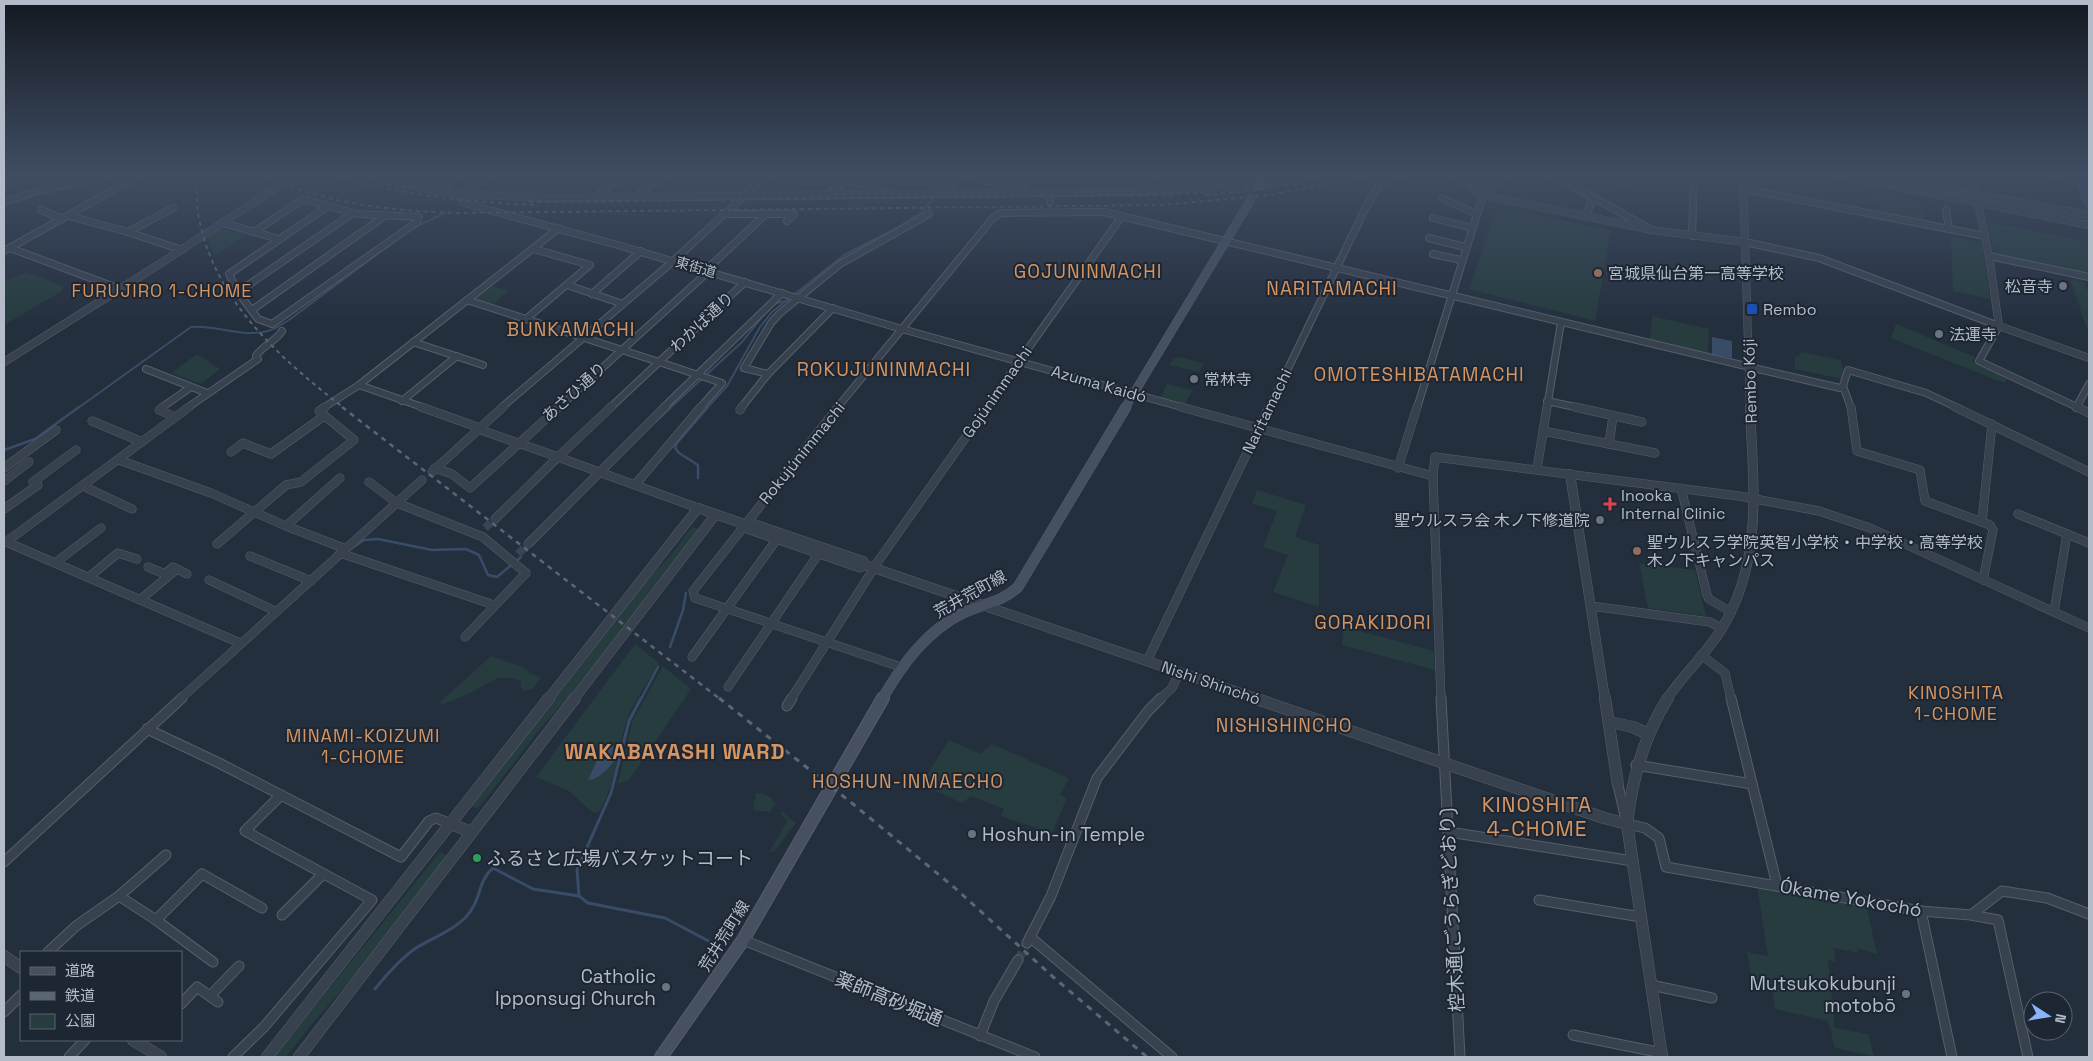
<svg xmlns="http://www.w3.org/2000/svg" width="2093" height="1061" viewBox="0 0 2093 1061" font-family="'Space Grotesk','Noto Sans JP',sans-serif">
<rect width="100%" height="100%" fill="#242f3e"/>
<!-- green -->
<g fill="#263c3f">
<polygon points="1597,174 1629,174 1628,187 1622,188"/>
<polygon points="1878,195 1922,204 1925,222 1881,214"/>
<polygon points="1507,209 1611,230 1595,321 1469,289 1496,211"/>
<polygon points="1988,222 2089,242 2089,274 2000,256 1994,252"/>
<polygon points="224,229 247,235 215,256 207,237 218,230"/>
<polygon points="1951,236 1982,243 1990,299 1953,291"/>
<polygon points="26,272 63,286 62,291 4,325 4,282"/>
<polygon points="2070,279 2084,282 2087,290 2089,291 2089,330 2087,329"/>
<polygon points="492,286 509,291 492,305 475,300 474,297"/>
<polygon points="1652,316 1709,329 1708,354 1650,340"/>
<polygon points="1896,324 1975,357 1972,361 2008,378 2004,383 1891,338"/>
<polygon points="1801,352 1841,360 1844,373 1842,379 1795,369 1795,356 1798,357"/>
<polygon points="196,355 202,357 220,369 201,384 171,373"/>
<polygon points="1182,357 1204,364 1199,372 1169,365 1173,359"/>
<polygon points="1167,384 1193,390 1183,406 1160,399"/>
<polygon points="1257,490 1306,505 1295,537 1319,545 1319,607 1273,592 1288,555 1263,547 1277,511 1252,504"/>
<polygon points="692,527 699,529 630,620 577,687 540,729 478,809 471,806 643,584 670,556"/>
<polygon points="1639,563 1695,570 1706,616 1648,608"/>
<polygon points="1344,627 1434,651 1435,670 1342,645"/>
<path d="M635,644L659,663C649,681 634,700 627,720C616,751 616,784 599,812H592L569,791L536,777Z"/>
<polygon points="491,656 525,668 530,673 541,678 533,688 525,691 521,688 521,682 514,678 498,678 468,694 444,704 439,703"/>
<polygon points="663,666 691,689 629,780 618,784 632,722"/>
<polygon points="949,740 980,754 992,744 1069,778 1060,795 1067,798 1052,833 1001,816 1004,809 971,796 962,803 921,784"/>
<path d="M756,793C767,793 771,797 778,806L774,805L770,812L753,810Z"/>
<polygon points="782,812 796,823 774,852 770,851 787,821 780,813"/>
<polygon points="440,852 447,856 355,975 311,1025 286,1057 274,1057"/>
<polygon points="1757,886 1866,904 1877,954 1857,948 1858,953 1834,948 1836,962 1828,960 1835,1028 1868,1034 1874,1056 1835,1048 1828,1021 1775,1009 1771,984 1752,980 1747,952 1768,956"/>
</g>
<!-- water -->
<g fill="#394c67">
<polygon points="1712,337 1732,341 1732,358 1712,354"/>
<path d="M613,746C614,749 616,754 615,758C612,767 596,781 588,780L603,747Z"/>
</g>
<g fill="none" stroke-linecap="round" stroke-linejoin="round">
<!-- stream-far2 -->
<g stroke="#394c67" stroke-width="2">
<polyline points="939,192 953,174"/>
<polyline points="413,228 445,213"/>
<polyline points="776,303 787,301"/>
<path d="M78,408L191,327C217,325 243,338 268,331C276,329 282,324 289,320L400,237"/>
<polyline points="670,408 742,342 766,312"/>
<polyline points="707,408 727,386 760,327 772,312 844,255 895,229 922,212 935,196"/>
</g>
<!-- stream-far1 -->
<g stroke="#394c67" stroke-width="2.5">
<polyline points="656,421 671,407"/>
<polyline points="4,450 35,439 79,407"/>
<polyline points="698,478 698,465 679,453 675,448 677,443 708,407"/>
<polyline points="531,546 571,506"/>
<polyline points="352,548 364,540 378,539 432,550 466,549 479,555 488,575 497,577 521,557"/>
<polyline points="670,647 683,610 686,593"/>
<polyline points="641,699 658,667"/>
</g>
<!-- stream -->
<g stroke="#394c67" stroke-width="3">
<polyline points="579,896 577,870 611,793 629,721 641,698"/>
<path d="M375,989C387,974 400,959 416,948C432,938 451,932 465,918C482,901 477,881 493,868L533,889L579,896L588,903L665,918L718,946"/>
</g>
<!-- minor-tunnel-far1 -->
<g stroke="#3a4453" stroke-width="8" stroke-dasharray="8 4" stroke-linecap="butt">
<polyline points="485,528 495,519"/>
<polyline points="518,554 528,544"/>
</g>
<!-- minor-tunnel -->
<polyline stroke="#3a4453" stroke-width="9" stroke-dasharray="9 5" stroke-linecap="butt" points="1018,960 1027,943"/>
<!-- secondary-tunnel -->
<polyline stroke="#3a4453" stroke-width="8" stroke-dasharray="8 4" stroke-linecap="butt" points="1250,201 1260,185"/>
<!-- minor-far2 casing -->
<g stroke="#565f6c" stroke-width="8">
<g id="minor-far2">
<polyline points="659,174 680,180 687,174"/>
<polyline points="960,174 1019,188 1029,193"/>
<polyline points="1551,174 1650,229"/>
<polyline points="2050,174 2089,181"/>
<polyline points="390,181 400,174"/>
<polyline points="1261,184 1316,174"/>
<polyline points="4,185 12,181"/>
<polyline points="1019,188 1030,174"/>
<polyline points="1744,189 1985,236"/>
<polyline points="437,191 459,174"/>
<polyline points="1141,191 1153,174"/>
<polyline points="1050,193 1050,202"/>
<polyline points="1481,193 1510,174"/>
<polyline points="463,194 460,197 464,203 614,244 902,329 1185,408"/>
<polyline points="930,194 945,178 945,174"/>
<polyline points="946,194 960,174"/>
<polyline points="827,195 846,180 891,194"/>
<polyline points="595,198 619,179"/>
<polyline points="635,198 663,175"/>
<polyline points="1442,198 1476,214"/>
<polyline points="4,202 41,190 119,174"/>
<polyline points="41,210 62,219"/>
<polyline points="1946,210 1949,229"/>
<polyline points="725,214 794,214 787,221"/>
<polyline points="69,216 128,232 182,250"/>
<polyline points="1586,216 1593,198"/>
<polyline points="1433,218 1472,228"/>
<polyline points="223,223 279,239"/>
<polyline points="128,232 173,208"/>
<polyline points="254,232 303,199 358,214 419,217 417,222 272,324 258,319 238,292 229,274 328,206"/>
<polyline points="1692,236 1694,174"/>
<polyline points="1429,238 1465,247"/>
<polyline points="1745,242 1819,258 1999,326 1979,361 2079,408"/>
<polyline points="10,248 120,289"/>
<polyline points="4,251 142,174"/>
<polyline points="1433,254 1461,260"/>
<polyline points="1989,256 2089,277"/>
<polyline points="706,270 766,214"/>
<polyline points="567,285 623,304"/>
<polyline points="238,292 353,213"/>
<polyline points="592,294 641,251"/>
<polyline points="467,300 659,362 745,282"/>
<polyline points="252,310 386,215"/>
<polyline points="526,319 590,265 534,249"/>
<polyline points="413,342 483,365"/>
<polyline points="146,369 207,393"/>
<polyline points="768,374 744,368 771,323 779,314 840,264 929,214"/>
<polyline points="359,385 425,408"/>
<polyline points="1843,386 1851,408"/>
<polyline points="1843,386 1848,370 1926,393 1958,408"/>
<polyline points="402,401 457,356"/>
<polyline points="1547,401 1580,408"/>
<polyline points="161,408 191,387"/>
<path d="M187,408L258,359L256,356C262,346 274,343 282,331"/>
<polyline points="323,408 359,385 559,228"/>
<polyline points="501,408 671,263 768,174"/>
<polyline points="558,408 709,271"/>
<polyline points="610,408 659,362 722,383 700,408"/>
<polyline points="663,408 782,293"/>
<polyline points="741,408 768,374 833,308"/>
<polyline points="837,408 993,218 1001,213 1104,212 1758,369 1840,388 1843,386"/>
<polyline points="986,408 1122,216"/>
<polyline points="1269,408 1364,211 1379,185 1401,174"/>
<polyline points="1417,408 1483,195"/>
<polyline points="1547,408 1561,322"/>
<polyline points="2076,408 2089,384"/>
</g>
</g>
<!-- minor-far1 casing -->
<g stroke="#565f6c" stroke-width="9">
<g id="minor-far1">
<polyline points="163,407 159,410 175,417"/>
<polyline points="421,407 480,428"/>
<polyline points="838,407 693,591 695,598 901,667"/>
<polyline points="1181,407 1433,476"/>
<polyline points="1575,407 1642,422"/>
<polyline points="1851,407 1857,451 1920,470 1925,501 1990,525 1993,530 1983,580"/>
<polyline points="1955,407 2089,472"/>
<polyline points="2077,407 2089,413"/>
<polyline points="740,410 742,407"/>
<polyline points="92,421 142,442"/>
<polyline points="478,429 558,457 611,407"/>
<polyline points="1543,431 1655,453"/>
<polyline points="1609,444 1613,416"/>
<polyline points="231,452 243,443 271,454 324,416"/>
<polyline points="119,460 211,493 286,526 346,549"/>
<polyline points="4,468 56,430"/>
<polyline points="435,468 452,474 470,488 559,407"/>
<polyline points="1398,468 1417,407"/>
<polyline points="1537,469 1547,407"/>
<polyline points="432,472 503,407"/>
<polyline points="4,481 29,462"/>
<polyline points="369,482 397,503 483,537 526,573 465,637"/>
<polyline points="635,485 701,407"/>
<polyline points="83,486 132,509"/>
<polyline points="1681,488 1707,595 1709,599 1731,612"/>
<polyline points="4,509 38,485 33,482 76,450"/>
<polyline points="2018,514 2089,543"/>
<polyline points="495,519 558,457 698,508"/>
<polygon points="749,522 864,561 865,565 860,568 744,528 744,524"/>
<polyline points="1982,522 1992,424"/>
<polyline points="286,526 340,478"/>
<polyline points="4,541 240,643"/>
<polyline points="6,542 189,407"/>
<polyline points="217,544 286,485 301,482 354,440 319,411 325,407"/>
<polyline points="528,544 665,407"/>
<polyline points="340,553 494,605"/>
<polyline points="250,556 311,581"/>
<polyline points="55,563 101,528"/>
<polyline points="148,567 165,574 173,567 187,574"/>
<polyline points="89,577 118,553 137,559"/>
<polyline points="209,580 275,611"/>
<polyline points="141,599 177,569"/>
<polyline points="1591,606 1710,622 1721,628"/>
<polyline points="2054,612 2067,534"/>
<polyline points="1701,655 1725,673 1731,699"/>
<polyline points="692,657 777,539"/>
<polyline points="1147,661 1269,407"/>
<polyline points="728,687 819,553"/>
<polyline points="180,699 422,480"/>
<polyline points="791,699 879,560 987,407"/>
<polyline points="1160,699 1172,688 1179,673"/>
<polyline points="1441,699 1433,476 1435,457 1739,496 1819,511 1870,528 2089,628"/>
</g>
</g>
<!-- minor casing -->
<g stroke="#565f6c" stroke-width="11">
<g id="minor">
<polyline points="1441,698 1460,1057"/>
<polyline points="1731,698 1777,885"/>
<polyline points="787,706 792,698"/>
<polyline points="147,729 219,763 401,857 429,821 436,818 451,824"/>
<polyline points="1636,765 1752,784"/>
<polyline points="1618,785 1627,824 1645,828 1659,838 1666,867 1921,911 1971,915 1998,920 2028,1057"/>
<polyline points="1449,832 1633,861"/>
<polyline points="4,862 182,698"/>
<polyline points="119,896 156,920 213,962"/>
<polyline points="1539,900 1641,917"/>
<polyline points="1921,911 1952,1057"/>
<polyline points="282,915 323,874"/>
<polyline points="1971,915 2002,891 2047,898 2089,914"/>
<polyline points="156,920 202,874 262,908"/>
<polyline points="1030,937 1172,1057"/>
<polyline points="743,940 1035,1057"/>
<polyline points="1027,943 1051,896 1097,778 1148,711 1161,698"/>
<polyline points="48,952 76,926 119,896 166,855"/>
<polyline points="1651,985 1712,998"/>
<polyline points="210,996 239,966"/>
<polyline points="181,1004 197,987 218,1002"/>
<polyline points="4,1012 21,995"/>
<polyline points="1573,1035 1662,1053"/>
<polyline points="980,1036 994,1001 1018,960"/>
<polyline points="69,1057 85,1040"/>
<polyline points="233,1057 264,1027 372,900 245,831 281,795"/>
</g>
</g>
<!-- tertiary-far2 casing -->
<g stroke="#565f6c" stroke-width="8">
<g id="tertiary-far2">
<polyline points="363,174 437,191 475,195 554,198 1117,192 1261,184"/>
<polyline points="1455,174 1483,195 1652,230 1745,242"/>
<polyline points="1743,174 1750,408"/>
<polyline points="1834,174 2089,225"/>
<polyline points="1869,174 2089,215"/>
<polyline points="1972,174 1989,256 1999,326 2089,358"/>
<polyline points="2077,174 2089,205"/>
<polyline points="463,194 490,174"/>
<polyline points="4,362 158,265 297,174"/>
</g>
</g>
<!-- tertiary-far1 casing -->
<g stroke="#565f6c" stroke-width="10">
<g id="tertiary-far1">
<polyline points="1570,474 1605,699"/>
<polyline points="865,565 1258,699"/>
<polyline points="548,699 698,508 744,524"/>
<polyline points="574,699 716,514"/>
<path d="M1667,699C1683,675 1705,655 1721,630C1764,560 1753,485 1750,407"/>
</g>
</g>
<!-- tertiary casing -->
<g stroke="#565f6c" stroke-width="12">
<g id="tertiary">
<polyline points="1254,698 1604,818 1627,824"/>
<polyline points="1605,698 1618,785"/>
<polyline points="1609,722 1633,727 1648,734"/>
<polyline points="451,824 471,832"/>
<polyline points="4,956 21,968"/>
<polyline points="133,1040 161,1057"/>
<polyline points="267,1057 549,698"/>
<polyline points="299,1057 575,698"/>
<path d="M1662,1057L1627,824C1632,779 1643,737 1668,698"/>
</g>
</g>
<!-- secondary-far2 casing -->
<g stroke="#565f6c" stroke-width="9">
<g id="secondary-far2">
<polyline points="1260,185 1266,174"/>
<polyline points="1125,408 1250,201"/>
</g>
</g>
<!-- secondary-far1 casing -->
<g stroke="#565f6c" stroke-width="11">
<path id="secondary-far1" d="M882,699C902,665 926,631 963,613C982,604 1002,602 1018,587L1126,407"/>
</g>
<!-- secondary casing -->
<g stroke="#565f6c" stroke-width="14">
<polyline id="secondary" points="661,1057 743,940 883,698"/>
</g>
<!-- minor-far2 -->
<use href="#minor-far2" stroke="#38414e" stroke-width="6"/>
<!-- minor-far1 -->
<use href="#minor-far1" stroke="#38414e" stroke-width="8"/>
<!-- minor -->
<use href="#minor" stroke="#38414e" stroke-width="9"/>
<!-- tertiary-far2 -->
<use href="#tertiary-far2" stroke="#38414e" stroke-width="7"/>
<!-- tertiary-far1 -->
<use href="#tertiary-far1" stroke="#38414e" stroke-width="9"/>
<!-- tertiary -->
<use href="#tertiary" stroke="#38414e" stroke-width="11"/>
<!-- secondary-far2 -->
<use href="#secondary-far2" stroke="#465061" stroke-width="8"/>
<!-- secondary-far1 -->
<use href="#secondary-far1" stroke="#465061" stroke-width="10"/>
<!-- secondary -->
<use href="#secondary" stroke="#465061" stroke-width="12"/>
<!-- rail-far2 -->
<g stroke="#5a6575" stroke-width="2" stroke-dasharray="4 4" stroke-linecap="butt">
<path d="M196,174C197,190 196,208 200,223C217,303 282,360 344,408"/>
<path d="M261,174C324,204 390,211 460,213L1163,205L1270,195L1375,174"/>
<path d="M333,174C399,195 466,202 535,205"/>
<polyline points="1205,195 1272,188 1343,174"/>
<polyline points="529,202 1152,195 1211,192"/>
</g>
<!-- rail-far1 -->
<polyline stroke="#5a6575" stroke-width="2.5" stroke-dasharray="5 5" stroke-linecap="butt" points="342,407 720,699"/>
<!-- rail -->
<polyline stroke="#5a6575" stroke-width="3" stroke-dasharray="6 6" stroke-linecap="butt" points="719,698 853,804 955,888 1052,976 1147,1057"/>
</g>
<!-- sky -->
<linearGradient id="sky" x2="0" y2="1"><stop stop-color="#141a22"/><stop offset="0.54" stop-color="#3f4d63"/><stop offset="1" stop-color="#3f4d63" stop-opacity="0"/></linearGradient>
<rect width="2093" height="323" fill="url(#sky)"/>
<!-- markers -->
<g fill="#8d6e63" stroke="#1d2633" stroke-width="2">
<circle cx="1598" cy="273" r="5"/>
<circle cx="1637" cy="551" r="5"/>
</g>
<g fill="#6b7280" stroke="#1d2633" stroke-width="2">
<circle cx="2063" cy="286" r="5"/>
<circle cx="1939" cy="334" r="5"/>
<circle cx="1194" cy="379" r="5"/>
<circle cx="1600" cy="520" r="5"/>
<circle cx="972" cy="834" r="5"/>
<circle cx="666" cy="987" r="5"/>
<circle cx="1906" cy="994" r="5"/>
</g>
<rect fill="#1a4fb4" stroke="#1d2633" stroke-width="2" x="1746" y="303" width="12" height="12" rx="2.5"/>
<path fill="#e0444e" stroke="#1d2633" stroke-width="2" d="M1607.5 496.5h5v5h5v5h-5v5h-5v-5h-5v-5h5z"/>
<circle fill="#2e9e5b" stroke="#1d2633" stroke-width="2" cx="477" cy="858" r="5"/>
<g text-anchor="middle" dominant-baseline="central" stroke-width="4" stroke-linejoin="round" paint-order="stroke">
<!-- far-street labels -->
<g font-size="14" fill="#b4bcc9" stroke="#1d2633">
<text transform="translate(696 267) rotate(16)">東街道</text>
</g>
<!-- poi labels -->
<g font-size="16" fill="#b4bcc9" stroke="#1d2633" text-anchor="start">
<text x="1608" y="273">宮城県仙台第一高等学校</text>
<text x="2053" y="286" text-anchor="end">松音寺</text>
<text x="1763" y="309">Rembo</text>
<text x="1949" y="334">法運寺</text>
<text x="1204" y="379">常林寺</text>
<text x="1621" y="495">Inooka<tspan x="1621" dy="18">Internal Clinic</tspan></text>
<text x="1590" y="520" text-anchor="end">聖ウルスラ会 木ノ下修道院</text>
<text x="1647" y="542">聖ウルスラ学院英智小学校・中学校・高等学校<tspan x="1647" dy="18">木ノ下キャンパス</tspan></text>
</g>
<!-- street labels -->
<g font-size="16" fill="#b4bcc9" stroke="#1d2633">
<text transform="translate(702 322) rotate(-43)">わかば通り</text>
<text transform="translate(1750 381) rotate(-92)">Rembo Kóji</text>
<text transform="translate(1099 384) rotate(16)">Azuma Kaidó</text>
<text transform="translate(574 392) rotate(-42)">あさひ通り</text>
<text transform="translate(997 392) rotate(-55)">Gojúnimmachi</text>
<text transform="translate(1267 411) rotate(-64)">Naritamachi</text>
<text transform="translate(802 453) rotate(-51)">Rokujúnimmachi</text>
<text transform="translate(970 594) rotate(-29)">荒井荒町線</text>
<text transform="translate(1211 683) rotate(19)">Nishi Shinchó</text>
<text transform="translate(724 936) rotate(-58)">荒井荒町線</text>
</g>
<!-- neighbourhood labels -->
<g font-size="18" letter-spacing="1" fill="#d59563" stroke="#1d2633">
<text x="162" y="290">FURUJIRO 1-CHOME</text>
<text x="1956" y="692">KINOSHITA<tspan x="1956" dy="21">1-CHOME</tspan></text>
<text x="363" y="735">MINAMI-KOIZUMI<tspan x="363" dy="21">1-CHOME</tspan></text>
</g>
<!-- quarter labels -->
<g font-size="19" letter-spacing="1" fill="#d59563" stroke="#1d2633">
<text x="1088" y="271">GOJUNINMACHI</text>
<text x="1332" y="288">NARITAMACHI</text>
<text x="571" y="329">BUNKAMACHI</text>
<text x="884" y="369">ROKUJUNINMACHI</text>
<text x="1419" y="374">OMOTESHIBATAMACHI</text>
<text x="1373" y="622">GORAKIDORI</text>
<text x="1284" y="725">NISHISHINCHO</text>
<text x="908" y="781">HOSHUN-INMAECHO</text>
</g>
<!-- near-poi labels -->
<g font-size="19" fill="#b4bcc9" stroke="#1d2633" text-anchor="start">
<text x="982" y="834">Hoshun-in Temple</text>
<text x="487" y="858">ふるさと広場バスケットコート</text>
<text x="656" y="976" text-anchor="end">Catholic<tspan x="656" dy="22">Ipponsugi Church</tspan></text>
<text x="1896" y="983" text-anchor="end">Mutsukokubunji<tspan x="1896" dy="22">motobō</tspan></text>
</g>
<!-- near-street labels -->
<g font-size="19" fill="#b4bcc9" stroke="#1d2633">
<text transform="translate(1851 898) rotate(10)">Ókame Yokochó</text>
<text transform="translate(1452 910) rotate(-93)">椌木通(ごうらぎどおり)</text>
<text transform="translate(889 999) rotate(22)">薬師高砂堀通</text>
</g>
<!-- district labels -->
<g font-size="21" font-weight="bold" letter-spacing="1" fill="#d59563" stroke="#1d2633">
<text x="675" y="751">WAKABAYASHI WARD</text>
</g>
<!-- near-neighbourhood labels -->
<g font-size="21" letter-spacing="1" fill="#d59563" stroke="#1d2633">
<text x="1537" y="804">KINOSHITA<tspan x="1537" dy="24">4-CHOME</tspan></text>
</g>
</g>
<!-- border -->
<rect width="2093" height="1061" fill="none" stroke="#b4bcc9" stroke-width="10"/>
<!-- legend -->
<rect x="20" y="951" width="162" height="90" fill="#1d2633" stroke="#59626f"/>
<rect x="30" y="967" width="25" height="8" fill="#465061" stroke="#59626f"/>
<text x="65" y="976" font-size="15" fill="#b4bcc9">道路</text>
<rect x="30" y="992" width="25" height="8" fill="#5a6575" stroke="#59626f"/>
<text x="65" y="1001" font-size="15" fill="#b4bcc9">鉄道</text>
<rect x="30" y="1014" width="25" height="15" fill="#263c3f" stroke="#59626f"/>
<text x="65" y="1026" font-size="15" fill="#b4bcc9">公園</text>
<!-- north arrow -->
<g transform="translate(2048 1016) rotate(102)"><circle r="24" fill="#1d2633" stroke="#59626f"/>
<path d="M0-4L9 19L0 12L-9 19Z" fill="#8ab4f8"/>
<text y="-8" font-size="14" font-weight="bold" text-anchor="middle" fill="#b4bcc9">N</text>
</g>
</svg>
